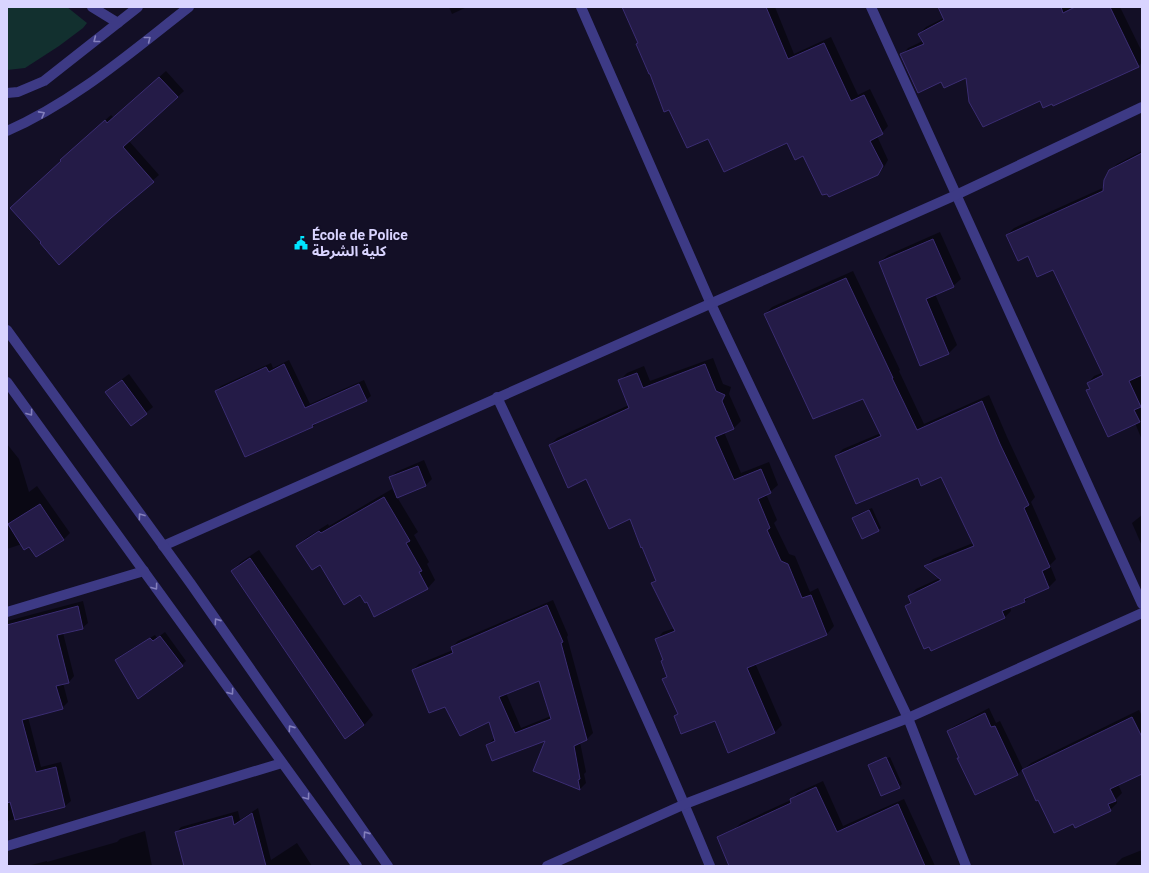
<svg xmlns="http://www.w3.org/2000/svg" width="1149" height="873" viewBox="0 0 1149 873" font-family="Roboto,'Noto Sans Arabic',sans-serif">
<rect width="100%" height="100%" fill="#130f26"/>
<!-- green -->
<polygon fill="#12302f" points="7,7 67,7 87,23 83,28 59,46 25,68 7,70"/>
<!-- shadow -->
<g fill="#0007" fill-rule="evenodd">
<polygon points="449,7 467,7 452,14"/>
<polygon points="623,7 775,7 794,54 831,37 858,95 870,89 888,126 882,133 877,136 888,160 884,167 877,174 803,155 788,141 709,137 639,43"/>
<polygon points="939,7 1120,7 1142,52 1142,62 1139,66 1054,105 1052,103 967,76 942,81 902,55 908,48 923,41 919,34 926,27 944,18"/>
<polygon points="166,71 184,91 129,141 159,175 110,217 63,161 68,154 111,115 114,118"/>
<polygon points="1142,151 1142,440 1135,423 1088,390 1090,388 1088,383 1094,376 1102,373 1053,269 1028,255 1007,235 1014,228 1105,187 1110,171 1117,164"/>
<polygon points="940,232 961,279 953,286 935,294 957,345 949,353 921,365 880,262 888,255"/>
<polygon points="853,271 900,370 899,371 924,424 989,395 1007,437 1035,497 1031,502 1056,559 1050,565 1056,580 1049,587 1031,595 1025,601 1010,607 1011,611 1004,618 906,606 911,601 909,596 916,589 940,578 926,566 933,559 973,543 942,476 919,477 836,456 843,449 881,433 864,398 765,314 772,307"/>
<polygon points="713,358 723,384 731,387 729,394 741,421 734,428 724,432 741,473 769,462 778,485 770,492 766,494 777,520 774,523 789,554 795,556 810,592 818,588 834,626 827,634 755,663 782,725 775,732 716,719 675,716 679,713 663,679 668,675 664,660 656,640 663,632 675,628 653,584 656,580 630,518 550,445 557,438 629,405 619,381 627,373 644,366 650,381"/>
<polygon points="289,360 310,404 364,380 371,396 366,400 318,421 313,427 216,391 221,386 271,363 273,368"/>
<polygon points="129,374 153,407 131,425 107,392 113,386"/>
<polygon points="7,444 19,459 29,492 37,486 70,533 64,539 30,545 22,544 7,549"/>
<polygon points="424,460 432,479 426,485 397,497 418,532 414,535 429,562 427,564 435,580 427,589 367,601 361,593 298,546 306,538 328,524 329,526 392,489 396,495 397,495 390,478 396,472"/>
<polygon points="872,508 881,528 878,530 853,518 856,515"/>
<polygon points="1142,515 1142,546 1132,523"/>
<polygon points="259,550 373,715 364,725 345,737 232,571 241,562"/>
<path d="M553,600L568,635L567,637L593,733L587,739L580,742L586,772L584,774L586,783L580,789L546,740L487,745L495,738L489,721L446,705L413,670L419,664L453,650L452,647L458,641ZM540,680L551,716L521,728L506,693Z"/>
<polygon points="83,601 88,623 82,628 63,633 74,676 69,682 63,683 68,702 62,708 28,717 41,767 61,762 71,801 65,806 7,821 7,621"/>
<polygon points="165,632 186,661 182,665 116,660 120,656 155,635 157,638"/>
<polygon points="989,708 996,723 1000,721 1023,769 1018,774 975,794 948,732 953,727"/>
<polygon points="1139,710 1142,716 1142,773 1118,784 1122,793 1116,799 1117,803 1110,810 1023,770 1031,763"/>
<polygon points="890,757 902,784 899,787 869,765 871,763 871,765"/>
<polygon points="823,781 843,826 904,799 935,866 749,866 735,829 741,823 791,800 797,793"/>
<polygon points="258,808 271,860 297,843 312,866 185,866 176,833 181,827 238,811 240,820"/>
<polygon points="145,831 152,866 27,866 47,861 47,862 117,842 120,839"/>
<polygon points="1142,850 1142,866 1117,866 1116,864 1122,858"/>
</g>
<!-- building -->
<g fill="#241b47" stroke="#3b2d73" fill-rule="evenodd">
<polygon points="622,7 766,7 788,59 824,43 851,101 864,95 883,134 870,141 883,166 878,175 829,197 827,194 822,195 803,156 795,160 787,143 724,172 708,139 687,148 669,110 664,112 650,74 649,74 636,44 638,43"/>
<polygon points="938,7 1061,7 1063,13 1075,7 1110,7 1139,67 1053,106 1052,104 1043,108 1040,101 983,127 969,102 966,78 944,88 941,82 918,93 900,54 924,44 918,34 944,20"/>
<polygon points="159,77 178,97 123,147 154,182 111,218 59,265 40,243 41,242 10,208 61,161 60,160 105,120 107,123"/>
<polygon points="1142,153 1142,375 1129,381 1141,407 1134,410 1140,422 1108,437 1086,390 1090,389 1087,383 1103,375 1053,270 1037,277 1028,256 1018,261 1006,235 1103,191 1104,180 1109,170"/>
<polygon points="933,239 954,287 926,299 949,354 920,366 879,262"/>
<polygon points="846,278 893,378 892,378 917,430 982,401 1000,444 1029,505 1024,508 1050,567 1042,571 1049,588 1024,599 1025,602 1002,611 1005,618 931,651 929,647 924,649 905,606 911,603 908,596 941,580 924,566 974,546 941,477 921,486 918,478 856,504 835,456 881,436 863,399 813,419 764,314"/>
<polygon points="284,364 305,408 359,384 367,401 312,425 313,427 245,457 215,391 266,367 269,372"/>
<polygon points="705,364 716,391 725,395 722,401 734,429 715,437 734,480 761,469 771,493 758,499 770,528 767,530 781,561 788,564 802,598 811,595 827,635 747,668 775,733 728,753 715,721 681,734 674,716 678,714 662,679 667,677 661,661 663,660 655,639 675,631 651,583 656,581 642,547 641,548 630,519 609,529 586,479 568,488 549,445 629,408 618,380 637,373 643,388"/>
<polygon points="122,380 147,414 131,426 105,392"/>
<polygon points="418,466 426,486 397,498 389,477"/>
<polygon points="384,497 410,541 406,543 422,571 419,572 428,589 374,617 367,602 365,603 360,595 344,605 320,565 312,570 296,546 319,531 321,533"/>
<polygon points="40,504 64,540 36,557 29,547 24,550 8,524"/>
<polygon points="869,510 879,531 862,539 852,518"/>
<polygon points="250,558 364,725 345,739 231,571"/>
<path d="M547,605L563,642L561,643L587,740L574,746L580,779L578,780L580,790L533,771L545,741L492,761L486,745L495,741L489,722L460,736L445,707L429,713L412,670L453,653L451,647ZM539,681L551,719L515,733L499,697Z"/>
<polygon points="78,606 83,629 57,635 69,683 56,686 63,709 22,720 36,772 56,767 65,807 15,820 10,802 7,803 7,625"/>
<polygon points="160,636 183,666 138,699 115,660 150,638 153,641"/>
<polygon points="985,713 991,727 995,726 1018,775 975,795 957,758 959,758 947,731"/>
<polygon points="1132,717 1142,737 1142,774 1110,789 1116,801 1108,804 1111,811 1075,828 1073,824 1054,833 1038,800 1036,801 1022,770"/>
<polygon points="886,757 900,788 881,796 868,765"/>
<polygon points="816,787 837,832 898,804 925,866 729,866 717,837 791,803 790,799"/>
<polygon points="252,813 266,866 184,866 175,832 232,816 234,825"/>
</g>
<g fill="none" stroke-linecap="round" stroke-linejoin="round">
<!-- minor -->
<g stroke="#3d3a85" stroke-width="10">
<polyline points="92,7 118,23"/>
<polyline points="581,7 711,304 908,718 966,866"/>
<polyline points="871,7 1142,604"/>
<path d="M497,397C570,553 645,707 710,866"/>
<polyline points="163,546 956,195 1142,107"/>
<polyline points="7,612 144,571"/>
<polyline points="7,846 282,763"/>
<polyline points="547,866 685,804 908,718 1142,613"/>
</g>
<!-- tertiary -->
<g stroke="#3d3a85" stroke-width="10">
<polyline points="7,93 18,92 44,81 138,7"/>
<path d="M7,131C74,102 131,52 189,7"/>
<polyline points="7,330 191,584 388,866"/>
<polyline points="7,382 357,866"/>
</g>
</g>
<!-- one-way arrows -->
<defs><path id="oneway-chevron" d="M-2-3.5L2.5 0L-2 3.5" fill="none" stroke-width="1.6" stroke-linecap="round" stroke-linejoin="round"/></defs>
<g stroke="#837fbc">
<use href="#oneway-chevron" transform="translate(148 39) rotate(-38)"/>
<use href="#oneway-chevron" transform="translate(96 40) rotate(142)"/>
<use href="#oneway-chevron" transform="translate(42 114) rotate(-29)"/>
<use href="#oneway-chevron" transform="translate(30 413) rotate(54)"/>
<use href="#oneway-chevron" transform="translate(141 516) rotate(-126)"/>
<use href="#oneway-chevron" transform="translate(155 587) rotate(54)"/>
<use href="#oneway-chevron" transform="translate(217 621) rotate(-125)"/>
<use href="#oneway-chevron" transform="translate(231 692) rotate(54)"/>
<use href="#oneway-chevron" transform="translate(291 728) rotate(-125)"/>
<use href="#oneway-chevron" transform="translate(307 797) rotate(54)"/>
<use href="#oneway-chevron" transform="translate(366 834) rotate(-125)"/>
</g>
<!-- icons -->
<defs>
<g id="civic-bare" transform="scale(1.08)"><path d="M-.6-6.5H3V-4.5H.6V-3L4-1V1h2V6H-6V1h2V-1L-.6-3ZM-1.2 2.5V6h2.4V2.5Z" fill="#00e5ff" stroke="#130f26" stroke-width="2.5" paint-order="stroke"/></g>
</defs>
<g fill-rule="evenodd">
<use href="#civic-bare" x="301" y="243"/>
</g>
<g text-anchor="middle" dominant-baseline="central" stroke-width="3" stroke-linejoin="round" paint-order="stroke">
<!-- poi labels -->
<g font-size="14" font-weight="bold" fill="#d9d4ff" stroke="#130f26" text-anchor="start">
<text x="312" y="235">École de Police<tspan x="312" dy="16">كلية الشرطة</tspan></text>
</g>
</g>
<!-- border -->
<rect width="1149" height="873" fill="none" stroke="#d9d4ff" stroke-width="16"/>
</svg>
